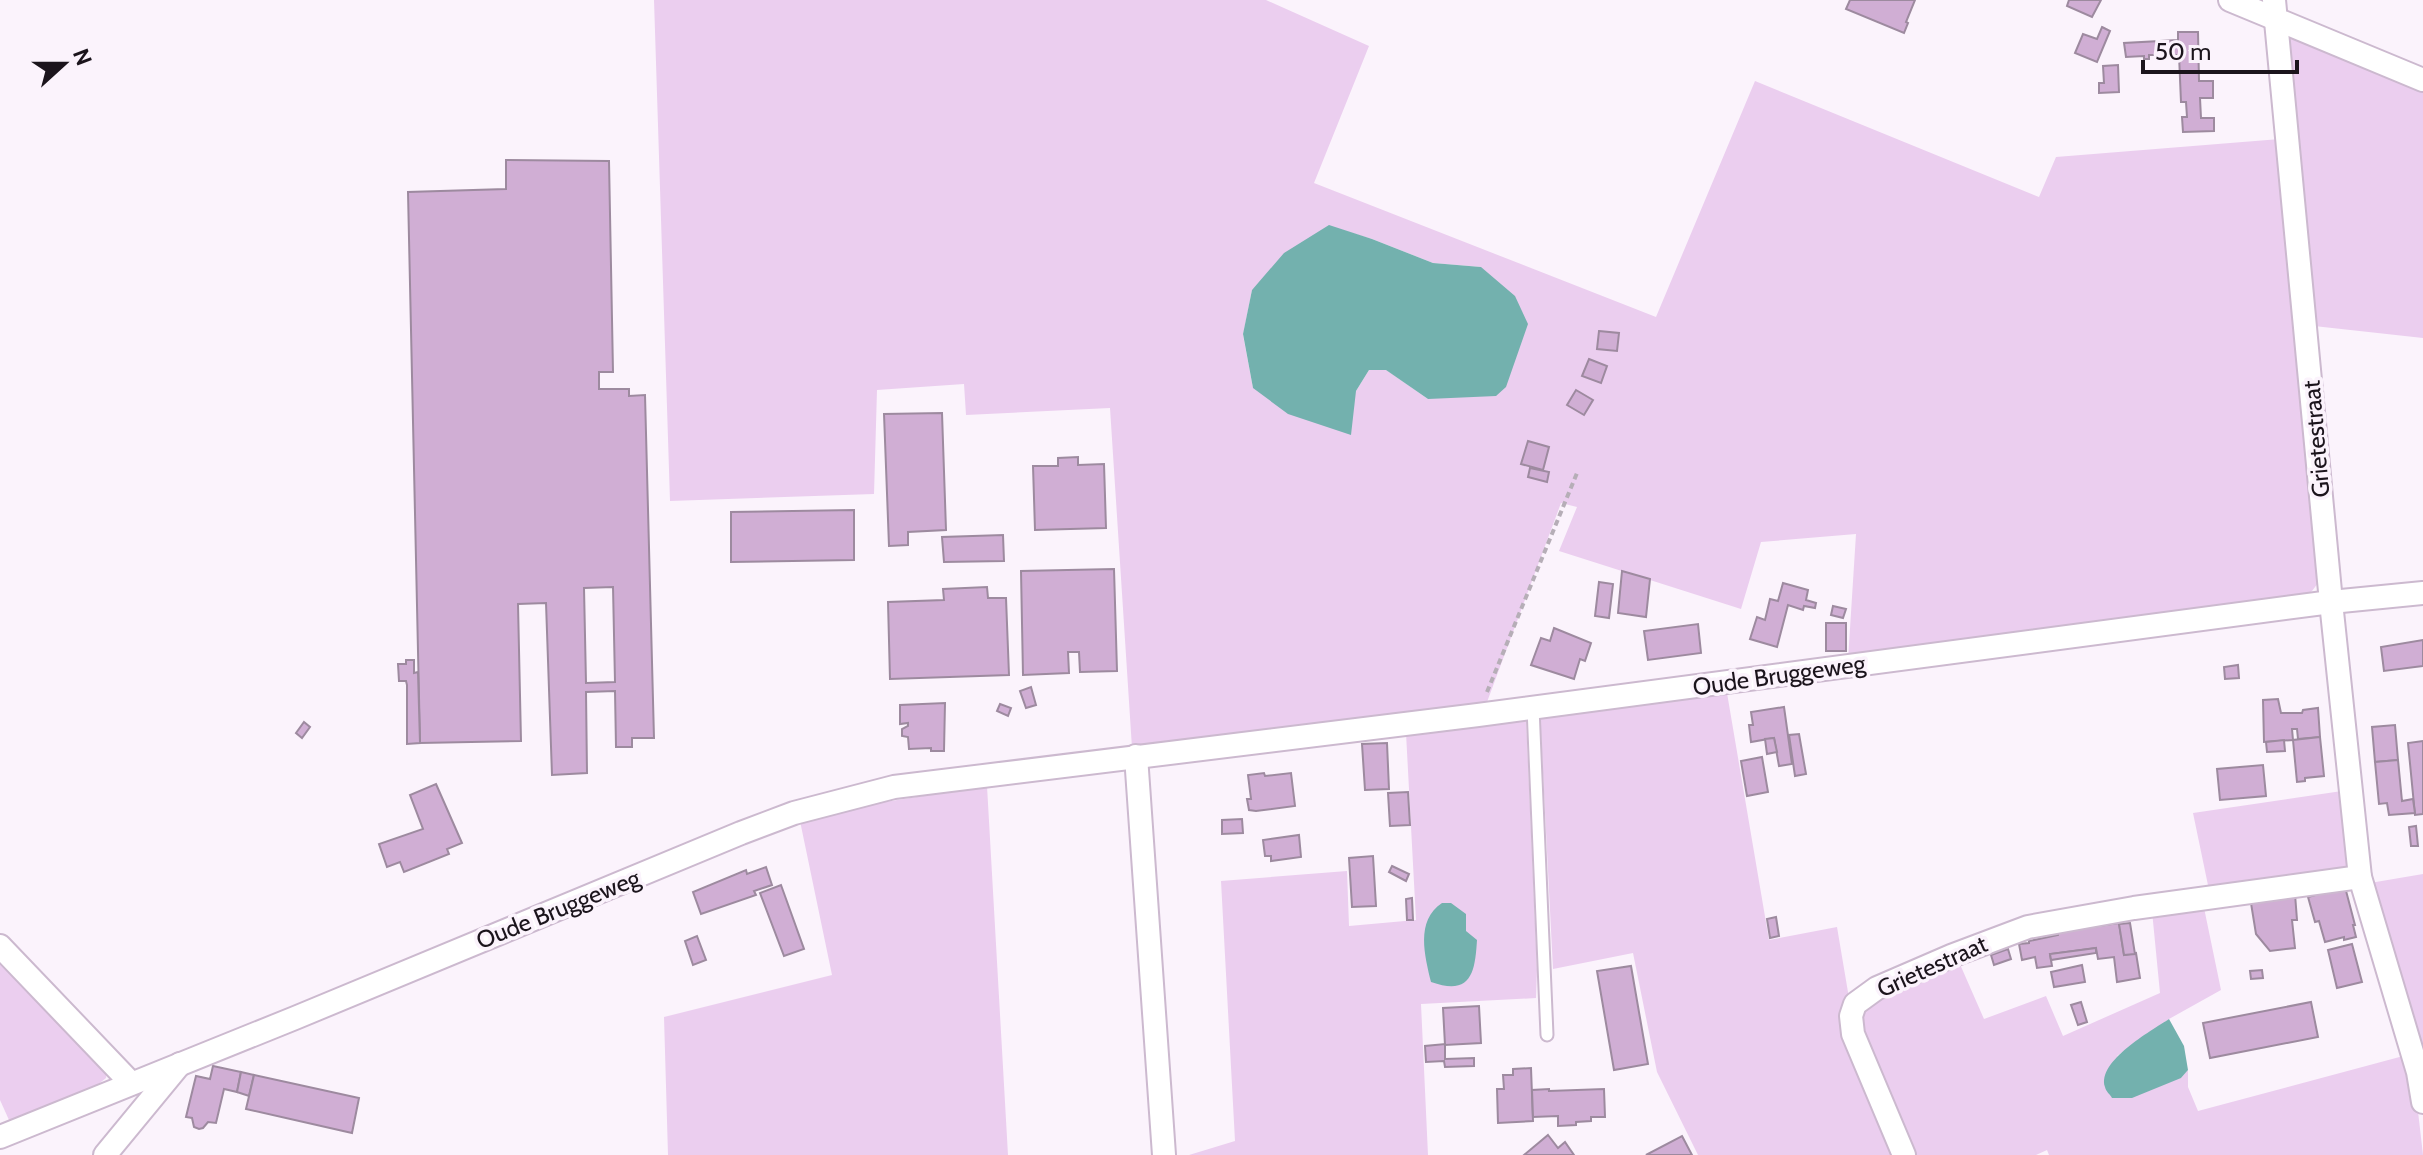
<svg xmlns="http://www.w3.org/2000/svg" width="2423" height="1155" viewBox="0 0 2423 1155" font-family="Cabin,sans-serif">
<rect width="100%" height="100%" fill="#fbf3fc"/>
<!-- green -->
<g fill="#ebceef" fill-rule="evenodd">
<path d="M654,0H1266L1369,46L1314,183L1656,317L1755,81L2039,197L2056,157L2280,139L2321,579L2312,591L2296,601L1848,660L1856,534L1761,542L1741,609L1559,551L1577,507L1561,503L1487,702L1132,748L1110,408L966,415L964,384L877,390L874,494L670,501ZM1328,226L1372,239L1433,263L1481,267L1428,399L1385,369L1369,370L1356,391L1253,388L1243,335L1252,290Z"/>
<polygon points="2288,36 2423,91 2423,338 2314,326"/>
<polygon points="1727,693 1769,940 1837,927 1850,1004 1959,962 1984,1019 2046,996 2063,1036 2160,993 2152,911 2203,903 2221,990 2169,1019 2117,1056 2181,1078 2188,1070 2188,1087 2198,1111 2407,1055 2416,1094 2423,1155 2049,1155 2047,1150 2036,1155 1698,1155 1657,1072 1633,953 1553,969 1540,714"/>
<polygon points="1526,716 1537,970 1536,998 1421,1004 1428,1155 1189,1155 1235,1141 1221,881 1347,871 1349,926 1416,920 1406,733"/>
<polygon points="987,786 1008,1155 668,1155 664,1017 832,975 800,821 846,808"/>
<polygon points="2342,791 2350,867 2340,872 2209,890 2193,813"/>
<polygon points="2423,874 2423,1069 2370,883"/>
<polygon points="0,956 107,1068 106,1078 96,1086 9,1120 0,1100"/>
</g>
<!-- water -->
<g fill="#73b1ae">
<polygon points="1329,225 1372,239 1433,263 1481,267 1515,296 1528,324 1506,387 1496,396 1428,399 1386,370 1369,370 1356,391 1351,435 1288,414 1253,388 1243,334 1252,290 1284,253"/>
<path d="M1442,903H1451L1466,914V931L1477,940C1475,973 1471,996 1431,982C1425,956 1415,921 1442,903Z"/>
<path d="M2169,1019L2184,1046L2188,1070L2181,1078L2132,1098H2112C2110,1094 2106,1092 2105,1087C2097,1061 2151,1031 2169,1019Z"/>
</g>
<!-- building -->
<g fill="#d0aed4" stroke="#9d8a9f" stroke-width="2" fill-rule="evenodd">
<polygon points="1850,0 1915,0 1906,22 1908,23 1904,33 1846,9"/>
<polygon points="2069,0 2101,0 2092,17 2067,6"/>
<polygon points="2102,27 2110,31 2097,62 2075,53 2083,34 2097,39"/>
<polygon points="2178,32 2198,32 2199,81 2213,81 2213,98 2200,98 2201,118 2214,118 2214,131 2183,132 2182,117 2187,117 2186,102 2181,102 2179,55 2169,55 2169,58 2162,58 2161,55 2149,55 2149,59 2144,59 2144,56 2126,57 2124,43 2178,40"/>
<polygon points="2118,65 2119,92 2099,93 2099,83 2104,83 2103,66"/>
<path d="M506,160L609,161L613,372H599V389H629V396L645,395L654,738H632V747H616L615,691L586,692L587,773L552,775L546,603L518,604L521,741L420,743L408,192L506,189ZM613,587L615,682L586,683L584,588Z"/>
<polygon points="1599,331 1619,333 1617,351 1597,349"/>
<polygon points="1589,359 1607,366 1601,383 1582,376"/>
<polygon points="1576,390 1593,400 1584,415 1567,405"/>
<polygon points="942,413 946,530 908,532 908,545 889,546 884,414"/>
<polygon points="1528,441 1549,447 1543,470 1521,464"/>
<polygon points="1078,457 1078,465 1104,464 1106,528 1035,530 1033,466 1058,466 1058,458"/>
<polygon points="1530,468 1549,472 1547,482 1528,477"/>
<polygon points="854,510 854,560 731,562 731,512"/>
<polygon points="1003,535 1004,561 944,562 942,537"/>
<polygon points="1114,569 1117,671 1080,672 1079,652 1068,652 1069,673 1023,675 1021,571"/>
<polygon points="1622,571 1650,579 1646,617 1618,613"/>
<polygon points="1599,582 1613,584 1609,618 1595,616"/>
<polygon points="1783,583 1808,590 1806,600 1816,603 1815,608 1804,606 1803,610 1788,605 1777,647 1750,639 1757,617 1765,620 1770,599 1778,601"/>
<polygon points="987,587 988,598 1006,598 1009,675 890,679 888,602 944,600 943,589"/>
<polygon points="1833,606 1846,609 1843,618 1831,615"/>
<rect x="1826" y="623" width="20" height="28"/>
<polygon points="1698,624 1701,653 1648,660 1644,631"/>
<polygon points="1554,628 1591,643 1585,661 1580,659 1574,679 1531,665 1541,638 1550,641"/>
<polygon points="2423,640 2423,666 2384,671 2381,647"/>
<polygon points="406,660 414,660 414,673 418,672 420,743 407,744 407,685 406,681 399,681 398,664 406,664"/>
<polygon points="2238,665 2239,678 2225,679 2224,667"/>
<polygon points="1031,687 1036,705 1026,708 1020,691"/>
<polygon points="2278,699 2281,713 2302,713 2303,710 2318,708 2320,737 2298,739 2297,729 2292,729 2293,740 2264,742 2263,700"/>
<polygon points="945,703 944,751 931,751 931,748 909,749 908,737 902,736 902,729 908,726 908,723 900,724 900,705"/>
<polygon points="1000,704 1011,708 1008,716 997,711"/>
<polygon points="1784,707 1792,764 1779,766 1774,738 1751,742 1749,725 1753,725 1751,712"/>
<polygon points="304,722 310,727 302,738 296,733"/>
<polygon points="2395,725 2398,760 2375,762 2372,727"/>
<polygon points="1799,734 1806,774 1795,776 1789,735"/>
<polygon points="2320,737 2324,776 2305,778 2305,781 2297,782 2293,740"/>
<polygon points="1774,738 1777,752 1767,754 1765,739"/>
<polygon points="2284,740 2285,751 2267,752 2266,742"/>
<polygon points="2423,741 2423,814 2415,815 2408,743"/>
<polygon points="1387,743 1389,789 1365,790 1362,744"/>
<polygon points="1762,757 1768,792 1747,796 1741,761"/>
<polygon points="2398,760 2402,801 2413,799 2415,813 2389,815 2387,803 2379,804 2375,762"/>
<polygon points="2263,765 2266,796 2220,800 2217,769"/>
<polygon points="1264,773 1265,776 1291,773 1295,806 1256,811 1249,810 1247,799 1251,799 1248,775"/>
<polygon points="436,784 462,843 447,849 449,854 404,872 400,862 387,867 379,844 423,829 410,795"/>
<polygon points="1408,792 1410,825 1390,826 1388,793"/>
<polygon points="1242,819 1243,833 1222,834 1222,820"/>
<polygon points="2416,826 2418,846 2411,846 2409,827"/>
<polygon points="1299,835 1301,857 1271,861 1271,856 1265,856 1263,840"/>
<polygon points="1373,856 1376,906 1352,907 1349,858"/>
<polygon points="1392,866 1409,874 1406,881 1389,872"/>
<polygon points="766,867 772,885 754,891 756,895 701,914 693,892 746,870 747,874"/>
<polygon points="781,885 804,949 784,956 760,893"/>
<polygon points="2345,887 2355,925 2353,925 2356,937 2344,940 2344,937 2325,942 2319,921 2315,922 2308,897"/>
<polygon points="2295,894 2297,920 2292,920 2295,948 2270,951 2256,934 2250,897"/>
<polygon points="1412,898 1413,920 1407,920 1406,899"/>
<polygon points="1776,917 1779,936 1770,938 1767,919"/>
<polygon points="2119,923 2124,955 2136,953 2140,978 2117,982 2114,957 2098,959 2096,948 2050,954 2052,966 2037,968 2035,957 2022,960 2019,944 2029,943 2029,941 2058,935 2058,932"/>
<polygon points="2130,923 2135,954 2124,955 2119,924"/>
<polygon points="697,936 706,960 693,965 685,941"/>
<polygon points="2352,944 2362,982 2337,988 2328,950"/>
<polygon points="2096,948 2096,953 2051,960 2050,954"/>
<polygon points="2008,949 2011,959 1994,965 1991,955"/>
<polygon points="2082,965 2085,982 2054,987 2051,972"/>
<polygon points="1631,966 1648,1064 1614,1070 1597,971"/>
<polygon points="2262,970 2263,978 2251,979 2250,971"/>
<polygon points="2081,1002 2087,1022 2078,1025 2071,1005"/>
<polygon points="2311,1002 2318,1037 2210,1058 2203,1023"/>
<polygon points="1479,1006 1481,1043 1445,1045 1443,1008"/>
<polygon points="1445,1044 1445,1059 1474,1058 1474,1066 1445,1067 1444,1061 1426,1062 1425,1046"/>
<polygon points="213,1066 241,1072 237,1092 224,1089 216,1123 208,1122 203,1128 199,1129 194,1127 192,1118 186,1117 196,1076 210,1079"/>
<polygon points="1531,1068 1533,1121 1498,1123 1497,1089 1504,1089 1503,1075 1513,1075 1513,1069"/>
<polygon points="241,1072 254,1075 249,1096 237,1092"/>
<polygon points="254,1075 359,1098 352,1133 246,1109"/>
<polygon points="1549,1089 1549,1091 1604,1089 1605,1117 1591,1117 1591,1121 1576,1122 1576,1125 1558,1126 1558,1116 1533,1117 1532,1090"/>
<polygon points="1548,1135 1558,1148 1565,1142 1574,1155 1524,1155"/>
<polygon points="1682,1136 1692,1155 1646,1155"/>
</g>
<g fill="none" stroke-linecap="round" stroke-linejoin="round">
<!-- lane casing -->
<g stroke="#ccb9cf" stroke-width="15">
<polyline id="lane" points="1533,708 1547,1035"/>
</g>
<!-- street casing -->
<g stroke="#ccb9cf" stroke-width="26">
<g id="street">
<polyline points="2230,0 2423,80"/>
<polyline points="2274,0 2331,602 2360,877 2418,1072 2423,1102"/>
<polyline points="1136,756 1164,1155"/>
<polyline points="0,946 131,1083"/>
<polyline points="0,1137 295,1018 741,833 794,813 894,787 1478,715 2331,602 2423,593"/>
<polyline points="105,1155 180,1064"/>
<polyline points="1904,1155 1853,1034 1851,1016 1855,1004 1877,988 1951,956 2028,927 2134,908 2360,877"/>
</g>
</g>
<!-- path -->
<polyline stroke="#b6aeb7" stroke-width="4" stroke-dasharray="6 4" stroke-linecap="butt" points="1487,692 1577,473"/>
<!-- lane -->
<use href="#lane" stroke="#fff" stroke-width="11"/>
<!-- street -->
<use href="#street" stroke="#fff" stroke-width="22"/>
</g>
<g text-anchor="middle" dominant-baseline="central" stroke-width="7" stroke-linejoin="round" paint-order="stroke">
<!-- street labels -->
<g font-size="24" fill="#1b141c" stroke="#fbf3fc">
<text transform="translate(2316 439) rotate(-95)">Grietestraat</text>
<text transform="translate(1779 675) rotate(-8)">Oude Bruggeweg</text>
<text transform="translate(558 909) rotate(-22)">Oude Bruggeweg</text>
<text transform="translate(1932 966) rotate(-24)">Grietestraat</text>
</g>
</g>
<!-- north arrow -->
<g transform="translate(64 64) rotate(69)" stroke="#fbf3fc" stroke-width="6" paint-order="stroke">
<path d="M0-6L14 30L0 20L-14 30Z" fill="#1b141c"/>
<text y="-12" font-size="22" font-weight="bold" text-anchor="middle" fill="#1b141c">N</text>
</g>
<!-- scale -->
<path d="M2143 60v12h154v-12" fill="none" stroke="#1b141c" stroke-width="4"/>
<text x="2155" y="60" font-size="24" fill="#1b141c" stroke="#fbf3fc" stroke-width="6" paint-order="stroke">50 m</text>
</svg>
